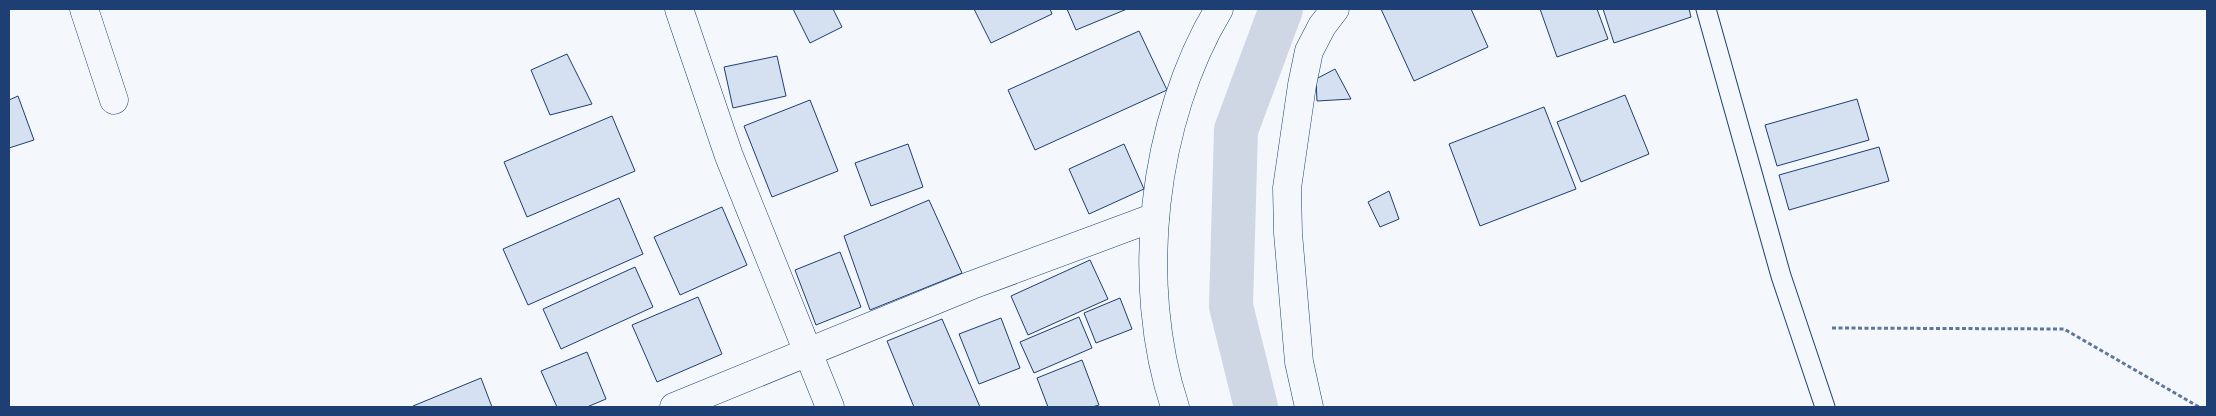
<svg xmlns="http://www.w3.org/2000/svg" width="2216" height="416" viewBox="0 0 2216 416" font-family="Commissioner,sans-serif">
<rect width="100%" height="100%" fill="#f4f7fb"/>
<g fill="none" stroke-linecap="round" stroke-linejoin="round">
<!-- canal -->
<polyline stroke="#cfd7e4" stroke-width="44" points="1256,407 1231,306 1236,130 1281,9"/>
</g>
<!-- building -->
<g fill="#d5e0f0" stroke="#1d3f73">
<polygon points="793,9 833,9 842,27 810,43"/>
<polygon points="974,9 1050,9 1052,14 991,43"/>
<polygon points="1067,9 1127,9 1076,30"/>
<polygon points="1381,9 1471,9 1488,47 1414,81"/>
<polygon points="1540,9 1597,9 1608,39 1557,57"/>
<polygon points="1603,9 1689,9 1691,17 1614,43"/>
<polygon points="1139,31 1167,90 1035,150 1008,90"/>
<polygon points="567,54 592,104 550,115 531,70"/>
<polygon points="777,56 786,96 733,108 724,67"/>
<polygon points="1335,69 1351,99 1317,101 1316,79"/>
<polygon points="1625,95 1649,154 1581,182 1557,122"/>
<polygon points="18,96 34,140 9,148 9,100"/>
<polygon points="1857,99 1869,140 1777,166 1765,125"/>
<polygon points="810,100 838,171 772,197 744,126"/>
<polygon points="1544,107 1576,189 1480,226 1449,144"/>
<polygon points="612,116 635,171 527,217 504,162"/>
<polygon points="908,144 923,187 871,206 855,163"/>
<polygon points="1124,144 1144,189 1089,214 1069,169"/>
<polygon points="1879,147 1889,181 1789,210 1779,175"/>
<polygon points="1389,191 1399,219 1380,227 1368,202"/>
<polygon points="619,198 643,254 528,305 503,249"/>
<polygon points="929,200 962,273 870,310 844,236"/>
<polygon points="722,207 747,265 680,295 654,237"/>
<polygon points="840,252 861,307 816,325 795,270"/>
<polygon points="1090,260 1108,299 1028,335 1011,296"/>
<polygon points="635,267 653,307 561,349 543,309"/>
<polygon points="698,297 722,354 657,382 632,325"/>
<polygon points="1120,298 1132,329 1096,343 1084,313"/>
<polygon points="1079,317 1092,348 1034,373 1020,342"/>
<polygon points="1001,318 1020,368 979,384 959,334"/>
<polygon points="942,319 980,407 914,407 887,341"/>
<polygon points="587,352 606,399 587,407 557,407 541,371"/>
<polygon points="1082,360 1099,405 1092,407 1048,407 1037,378"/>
<polygon points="481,378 492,407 414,407 413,406"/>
</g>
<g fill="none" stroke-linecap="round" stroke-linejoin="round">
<!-- service casing -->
<g stroke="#1d3f73" stroke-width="21">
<polyline id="service" points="1706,9 1781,276 1825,407"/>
</g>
<!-- minor casing -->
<g stroke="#1d3f73" stroke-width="29">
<g id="minor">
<polyline points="84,9 114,100"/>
<polyline points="679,9 729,156 830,407"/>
<polyline points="674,407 972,285 1155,217"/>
<path d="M1175,407C1134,284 1152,120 1219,9"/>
<polyline points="1309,407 1299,362 1288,233 1287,188 1302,85 1309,51 1322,26 1335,9"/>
</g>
</g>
<!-- path -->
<polyline stroke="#5e769c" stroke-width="3" stroke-dasharray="4 2.5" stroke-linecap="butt" points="1832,328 2064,329 2199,407"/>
<!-- service -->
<use href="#service" stroke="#f4f7fb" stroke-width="19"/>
<!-- minor -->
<use href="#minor" stroke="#f4f7fb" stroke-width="28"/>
</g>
<!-- border -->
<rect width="2216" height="416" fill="none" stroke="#1d3f73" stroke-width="20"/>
</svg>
